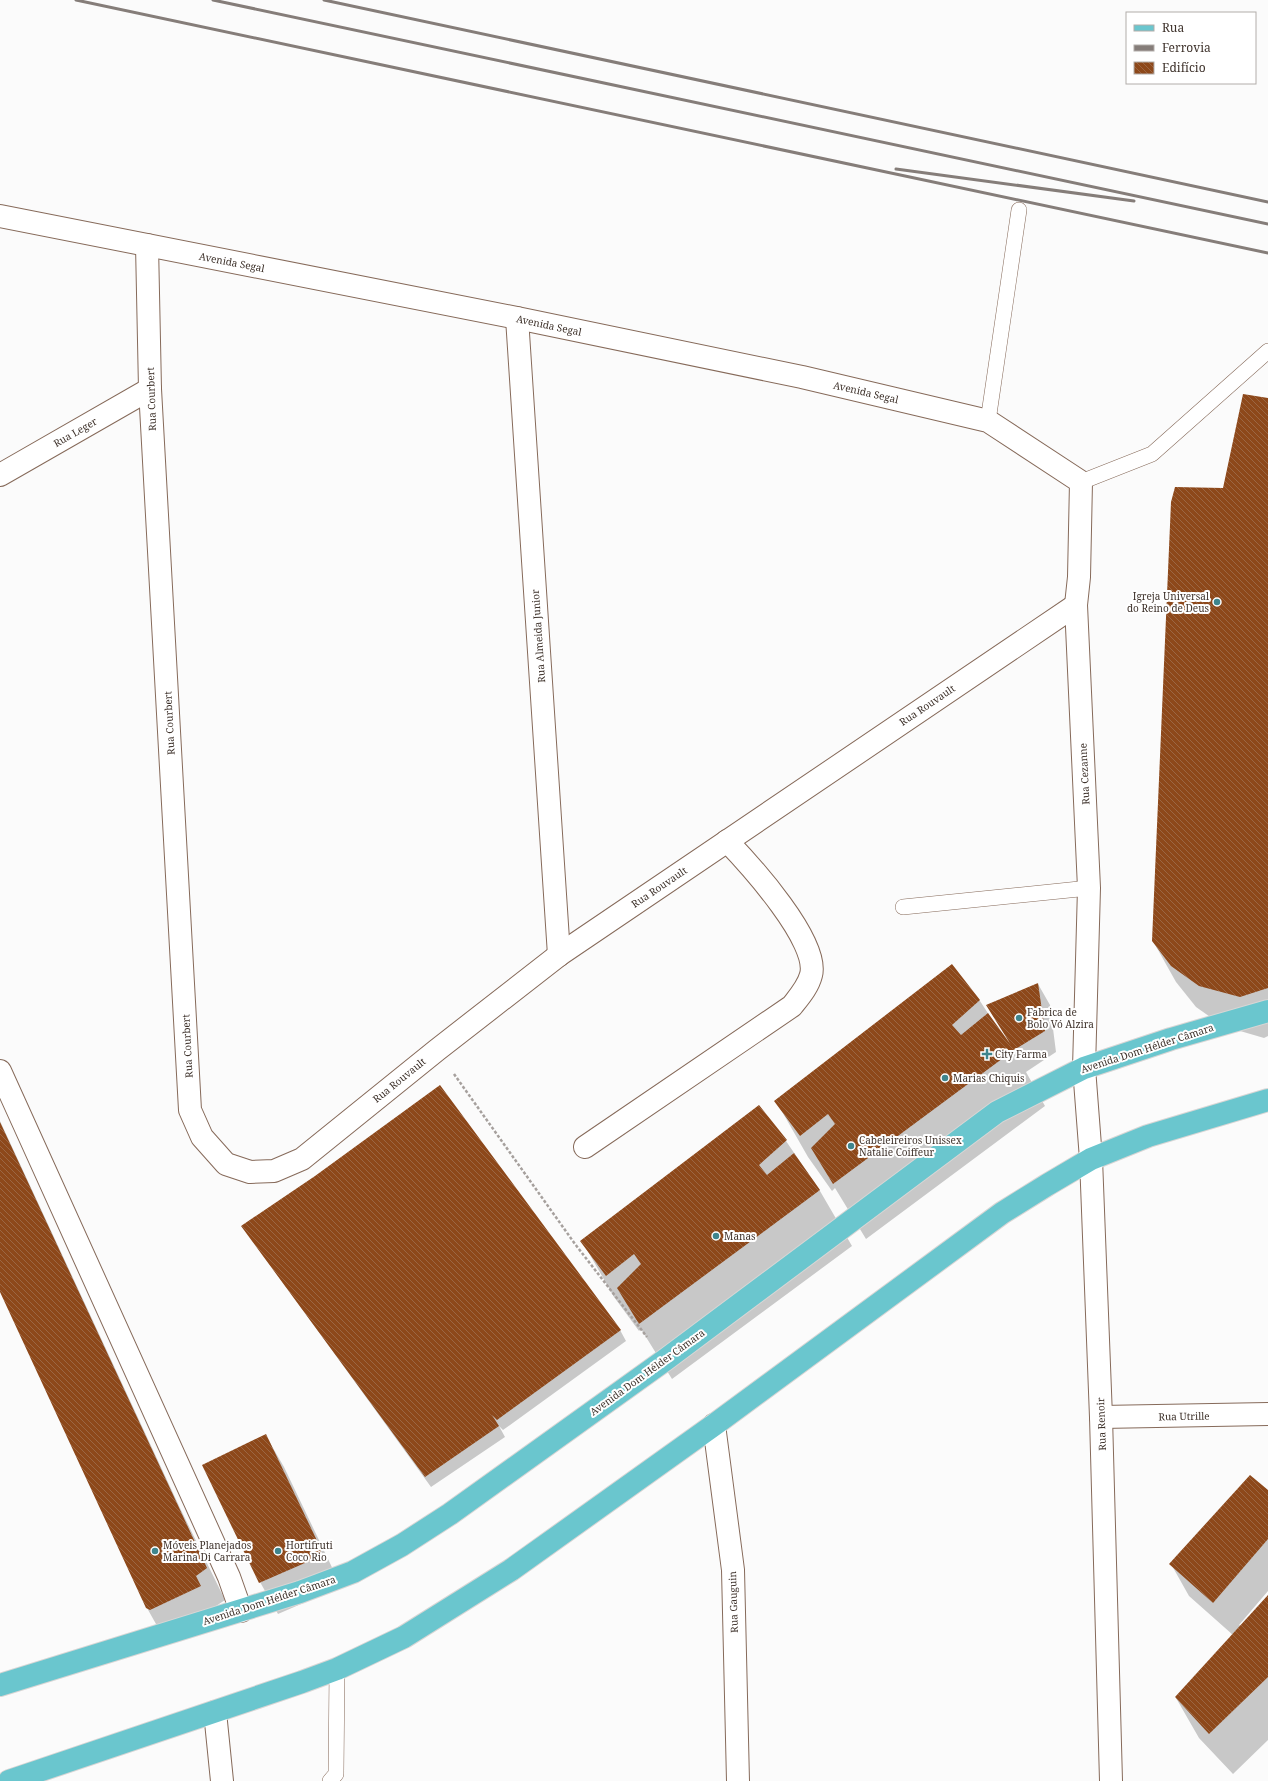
<svg xmlns="http://www.w3.org/2000/svg" width="1268" height="1781" viewBox="0 0 1268 1781" font-family="'Noto Serif',serif">
<defs>
<pattern id="building-back-hatch" width="6" height="6" patternUnits="userSpaceOnUse"><rect width="6" height="6" fill="#8d481a"/><path d="M-1 5l2 2M0 0l6 6M5-1l2 2" fill="none" stroke="#9b6643"/></pattern>
</defs>
<rect width="100%" height="100%" fill="#fbfbfb"/>
<!-- shadow -->
<g fill="#0003">
<polygon points="1268,399 1268,1036 1264,1038 1223,1026 1196,1007 1176,982 1153,941 1224,489"/>
<polygon points="952,966 980,1001 1008,1044 1038,984 1050,1005 1056,1052 1026,1072 1045,1106 866,1239 835,1188 832,1191 808,1157 776,1101"/>
<polygon points="0,1121 180,1508 225,1600 165,1640 147,1608 0,1289"/>
<polygon points="786,1141 820,1191 852,1246 672,1379 641,1329 639,1331 614,1297 582,1241"/>
<polygon points="242,1226 620,1330 626,1341 503,1430 499,1426 505,1437 431,1487"/>
<polygon points="266,1436 284,1467 339,1582 338,1588 278,1614 260,1582"/>
<polygon points="1268,1491 1268,1591 1239,1625 1241,1626 1268,1596 1268,1740 1233,1774 1199,1738 1176,1698 1233,1635 1189,1596 1171,1564"/>
</g>
<!-- building -->
<g fill="url(#building-back-hatch)">
<polygon points="1243,394 1268,398 1268,988 1240,997 1199,986 1171,966 1152,941 1171,502 1175,487 1223,488"/>
<polygon points="952,964 980,1000 952,1025 961,1035 988,1013 1011,1045 986,1005 1038,983 1045,1031 1014,1050 833,1184 811,1148 835,1124 828,1114 800,1136 774,1101"/>
<polygon points="440,1085 621,1330 497,1420 492,1415 499,1426 425,1477 241,1226 315,1176"/>
<polygon points="759,1105 787,1140 759,1165 767,1175 794,1153 820,1190 639,1324 617,1288 641,1264 634,1254 606,1276 580,1241"/>
<polygon points="0,1122 207,1568 196,1576 201,1586 150,1610 146,1608 0,1292"/>
<polygon points="266,1434 321,1549 321,1556 259,1583 202,1465"/>
<polygon points="1250,1475 1268,1490 1268,1539 1213,1603 1169,1564"/>
<polygon points="1268,1595 1268,1677 1209,1734 1175,1697"/>
</g>
<g fill="none" stroke-linecap="round" stroke-linejoin="round">
<!-- lane casing -->
<g stroke="#866a5a" stroke-width="16">
<g id="lane">
<polyline points="988,421 1019,210"/>
<polyline points="1081,482 1152,454 1268,351"/>
<polyline points="903,907 1089,888"/>
<polyline points="330,1781 336,1774 337,1669"/>
</g>
</g>
<!-- street casing -->
<g stroke="#866a5a" stroke-width="24">
<g id="street">
<polyline points="0,216 517,318 802,377 988,421 1081,482 1079,577 1076,605 1089,888 1084,1068 1091,1159 1101,1417 1111,1781"/>
<polyline points="147,245 150,389 190,1110 202,1137 226,1164 250,1172 274,1171 302,1159 437,1050 559,955 1076,605"/>
<polyline points="517,318 559,955"/>
<polyline points="0,475 150,389"/>
<polyline points="0,1071 229,1577 241,1611"/>
<path d="M585,1147L792,1006C799,997 808,987 811,975C820,942 750,865 727,841"/>
<polyline points="1101,1417 1268,1414"/>
<polyline points="714,1425 733,1570 738,1781"/>
<polyline points="215,1712 222,1781"/>
</g>
</g>
<!-- primary casing -->
<g stroke="#d8d6d5" stroke-width="24">
<g id="primary">
<polyline points="0,1685 300,1592 353,1572 402,1545 450,1514 665,1360 997,1112 1084,1068 1171,1039 1268,1011"/>
<polyline points="9,1781 302,1682 337,1669 404,1637 511,1570 714,1425 1002,1213 1047,1185 1091,1159 1148,1136 1268,1100"/>
</g>
</g>
<!-- path -->
<polyline stroke="#a6a09d" stroke-width="2.5" stroke-dasharray="3 2" stroke-linecap="butt" points="454,1074 575,1244 647,1337"/>
<!-- lane -->
<use href="#lane" stroke="#fff" stroke-width="15"/>
<!-- street -->
<use href="#street" stroke="#fff" stroke-width="22"/>
<!-- primary -->
<use href="#primary" stroke="#6ac6ce" stroke-width="22"/>
<!-- rail -->
<g stroke="#857d79" stroke-width="3">
<polyline points="76,0 1268,253"/>
<polyline points="213,0 1268,224"/>
<polyline points="324,0 1268,202"/>
<polyline points="896,169 1134,201"/>
</g>
</g>
<!-- markers -->
<g fill="#3e858d" stroke="#fff" stroke-width="1.5">
<circle cx="1217" cy="602" r="4"/>
<circle cx="1019" cy="1018" r="4"/>
<path d="M985 1048h4v4h4v4h-4v4h-4v-4h-4v-4h4z"/>
<circle cx="945" cy="1078" r="4"/>
<circle cx="851" cy="1146" r="4"/>
<circle cx="716" cy="1236" r="4"/>
<circle cx="155" cy="1551" r="4"/>
<circle cx="278" cy="1551" r="4"/>
</g>
<g text-anchor="middle" dominant-baseline="central" stroke-width="4" stroke-linejoin="round" paint-order="stroke">
<!-- street labels -->
<g font-size="10" fill="#3e322b" stroke="#fff">
<text transform="translate(232 262) rotate(11)">Avenida Segal</text>
<text transform="translate(549 325) rotate(12)">Avenida Segal</text>
<text transform="translate(866 392) rotate(13)">Avenida Segal</text>
<text transform="translate(151 399) rotate(-92)">Rua Courbert</text>
<text transform="translate(75 432) rotate(-30)">Rua Leger</text>
<text transform="translate(538 636) rotate(-94)">Rua Almeida Junior</text>
<text transform="translate(927 705) rotate(-34)">Rua Rouvault</text>
<text transform="translate(169 723) rotate(-93)">Rua Courbert</text>
<text transform="translate(1084 774) rotate(-93)">Rua Cezanne</text>
<text transform="translate(659 887) rotate(-34)">Rua Rouvault</text>
<text transform="translate(187 1046) rotate(-93)">Rua Courbert</text>
<text transform="translate(1147 1048) rotate(-18)">Avenida Dom Hélder Câmara</text>
<text transform="translate(399 1080) rotate(-39)">Rua Rouvault</text>
<text transform="translate(647 1372) rotate(-36)">Avenida Dom Hélder Câmara</text>
<text transform="translate(1184 1416) rotate(-1)">Rua Utrille</text>
<text transform="translate(1101 1424) rotate(-92)">Rua Renoir</text>
<text transform="translate(269 1600) rotate(-18)">Avenida Dom Hélder Câmara</text>
<text transform="translate(733 1602) rotate(-92)">Rua Gauguin</text>
</g>
<!-- poi labels -->
<g font-size="10" fill="#3e322b" stroke="#fff" text-anchor="start">
<text x="1209" y="596" text-anchor="end">Igreja Universal<tspan x="1209" dy="12">do Reino de Deus</tspan></text>
<text x="1027" y="1012">Fabrica de<tspan x="1027" dy="12">Bolo Vó Alzira</tspan></text>
<text x="995" y="1054">City Farma</text>
<text x="953" y="1078">Marias Chiquis</text>
<text x="859" y="1140">Cabeleireiros Unissex<tspan x="859" dy="12">Natalie Coiffeur</tspan></text>
<text x="724" y="1236">Manas</text>
<text x="163" y="1545">Móveis Planejados<tspan x="163" dy="12">Marina Di Carrara</tspan></text>
<text x="286" y="1545">Hortifruti<tspan x="286" dy="12">Coco Rio</tspan></text>
</g>
</g>
<!-- legend -->
<rect x="1126" y="12" width="130" height="72" fill="#ffffff" stroke="#b2adaa"/>
<rect x="1134" y="25" width="20" height="6" fill="#6ac6ce" stroke="#b2adaa"/>
<text x="1162" y="32" font-size="12" fill="#3e322b">Rua</text>
<rect x="1134" y="45" width="20" height="6" fill="#857d79" stroke="#b2adaa"/>
<text x="1162" y="52" font-size="12" fill="#3e322b">Ferrovia</text>
<rect x="1134" y="62" width="20" height="12" fill="url(#building-back-hatch)" stroke="#b2adaa"/>
<text x="1162" y="72" font-size="12" fill="#3e322b">Edifício</text>
</svg>
